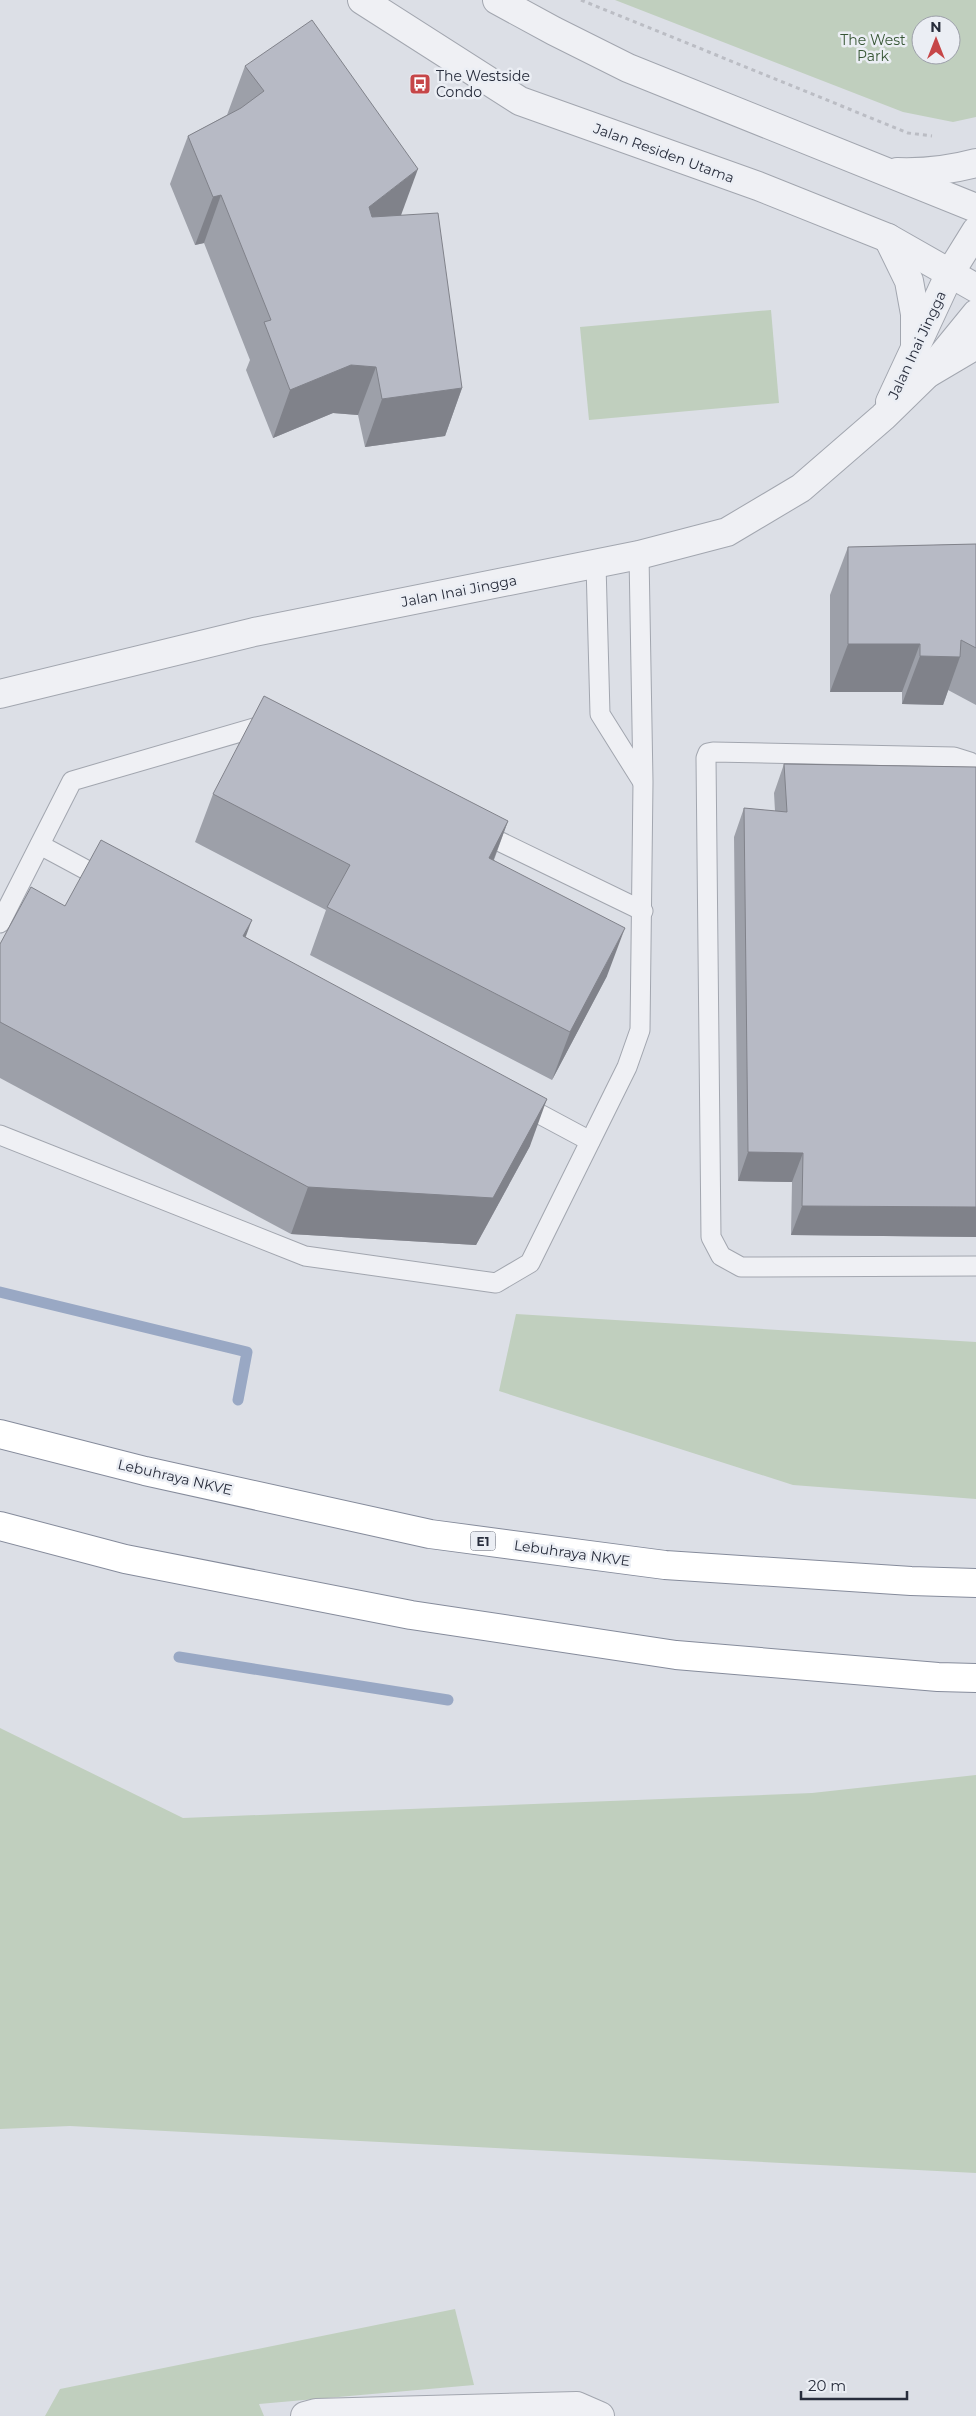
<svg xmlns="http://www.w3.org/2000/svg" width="976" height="2416" viewBox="0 0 976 2416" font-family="Montserrat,sans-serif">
<rect width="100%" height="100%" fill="#dcdfe6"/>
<!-- green -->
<g fill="#c0cfbe" fill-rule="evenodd">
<path d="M615,0H976V117L953,122L903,112ZM921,25H951V55H921Z"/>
<polygon points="771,310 779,403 589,420 580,327"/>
<polygon points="516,1314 976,1342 976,1499 793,1485 499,1391"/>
<polygon points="0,1728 183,1818 812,1793 976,1775 976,2173 70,2126 0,2129"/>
<polygon points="455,2309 474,2385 259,2404 264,2416 45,2416 60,2389"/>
</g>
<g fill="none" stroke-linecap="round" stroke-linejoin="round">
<!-- stream -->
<g stroke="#99a8c4" stroke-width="11">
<polyline points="0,1292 247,1352 238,1400"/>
<polyline points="179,1657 448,1700"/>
</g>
<!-- service casing -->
<g stroke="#a2a6af" stroke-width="21">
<g id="service">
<polyline points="596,564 600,714 642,781"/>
<polyline points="976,767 970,762 954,757 713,752 708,753 706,758 711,1237 721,1256 741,1267 976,1266"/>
<polyline points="478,831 643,911"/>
<polyline points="40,845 107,881"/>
<polyline points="0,923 72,781 261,726 271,731"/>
<polyline points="519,1103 590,1141"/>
<polyline points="0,1135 305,1256 496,1283 530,1263 627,1067 640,1030 643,782 639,555"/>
</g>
</g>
<!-- minor casing -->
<g stroke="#a2a6af" stroke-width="30">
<g id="minor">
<polyline points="890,402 950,273"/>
<polyline points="0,694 254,632 639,555 727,532 801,488 883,417 927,374 976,314"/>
<polyline points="305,2416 316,2413 577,2406 600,2416"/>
</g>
</g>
<!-- tertiary casing -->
<g stroke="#a2a6af" stroke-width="30">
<g id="tertiary">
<polyline points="362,0 520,101 758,186 888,238 976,288"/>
<polyline points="497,0 554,31 628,68 976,208"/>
<path d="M897,172C925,173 950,170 976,163"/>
<polyline points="888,238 909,281 915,314 915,347"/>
<polyline points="950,273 976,231"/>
<polyline points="927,374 976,345"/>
</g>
</g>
<!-- motorway casing -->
<g stroke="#858b9b" stroke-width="30">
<g id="motorway">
<polyline points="0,1434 145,1471 430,1534 665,1565 911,1581 976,1583"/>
<polyline points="0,1526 125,1559 411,1615 676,1655 938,1677 976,1678"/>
</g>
</g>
<!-- path -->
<polyline stroke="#bbbdc4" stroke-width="3" stroke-dasharray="4 4" stroke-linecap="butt" points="581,0 908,133 932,136"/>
<!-- service -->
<use href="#service" stroke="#eff0f4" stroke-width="19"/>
<!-- minor -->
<use href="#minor" stroke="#eff0f4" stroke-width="28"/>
<!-- tertiary -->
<use href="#tertiary" stroke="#eff0f4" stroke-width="28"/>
<!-- motorway -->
<use href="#motorway" stroke="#fff" stroke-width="28"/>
</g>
<!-- wall -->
<g fill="#9da0a9">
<polygon points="245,66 401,215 462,388 445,436 365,447 358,415 333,413 273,438 246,370 250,360 204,243 195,245 170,184 188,136 227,115"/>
<polygon points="976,544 976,705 948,690 943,705 902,704 902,692 830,692 830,595 848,547"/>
<polygon points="784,764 976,767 976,1237 791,1235 792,1182 738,1181 734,837 744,808 775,811 774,793"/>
<polygon points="213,794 508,821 494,860 607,976 552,1080 310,955 326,910 195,842"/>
<polygon points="65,906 246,937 530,1146 476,1245 291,1234 0,1078 0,944"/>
</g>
<!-- shaded-wall -->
<g fill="#80828a">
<polygon points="418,169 400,218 351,255 369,207"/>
<polygon points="221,195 204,243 195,245 213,197"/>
<polygon points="351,365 376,367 358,415 333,413 273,438 290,390"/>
<polygon points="462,388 445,436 365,447 382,399"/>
<polygon points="848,644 920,644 902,692 830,692"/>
<polygon points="920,656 960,657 943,705 902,704"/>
<polygon points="508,821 490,869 489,858"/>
<polygon points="252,920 234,968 243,936"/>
<polygon points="625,928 607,976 552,1080 570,1032"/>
<polygon points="547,1099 530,1146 476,1245 291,1234 308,1187"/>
<polygon points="748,1152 803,1153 792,1182 738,1181"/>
<polygon points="802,1206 976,1207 976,1237 791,1235"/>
</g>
<!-- building -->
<g fill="#b7bac5" stroke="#80828a">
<polygon points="312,20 418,169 369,207 372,217 438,213 462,388 382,399 376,367 351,365 290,390 264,322 271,320 221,195 213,197 188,136 241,108 264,91 245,66"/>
<polygon points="976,544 976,648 961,640 960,657 920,656 920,644 848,644 848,547"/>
<polygon points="264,696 508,821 489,858 625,928 570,1032 327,907 350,865 213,794"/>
<polygon points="784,764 976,767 976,1207 802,1206 803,1153 748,1152 744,808 787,812"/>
<polygon points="101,840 252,920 243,936 547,1099 493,1198 308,1187 0,1022 0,944 31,887 65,906"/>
</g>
<!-- icons -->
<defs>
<g id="bus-square" transform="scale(1.125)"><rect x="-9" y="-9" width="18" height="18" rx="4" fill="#c64648" stroke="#ebeef4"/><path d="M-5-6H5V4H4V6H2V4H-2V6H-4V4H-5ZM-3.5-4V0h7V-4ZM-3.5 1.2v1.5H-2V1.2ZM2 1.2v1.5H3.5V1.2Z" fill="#fff"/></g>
</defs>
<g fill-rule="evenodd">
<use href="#bus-square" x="420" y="84"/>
</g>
<g text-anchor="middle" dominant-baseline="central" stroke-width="5" stroke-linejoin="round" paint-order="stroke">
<!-- shield labels -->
<rect fill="#ebeef4" stroke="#626672" stroke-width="1" x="470.5" y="1531.5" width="25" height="19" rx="4"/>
<g font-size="12" font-weight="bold" fill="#272c3b">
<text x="483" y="1541">E1</text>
</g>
<!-- park labels -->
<g font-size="14" fill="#375635" stroke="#ebeef4">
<text x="873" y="40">The West<tspan x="873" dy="16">Park</tspan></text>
</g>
<!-- poi labels -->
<g font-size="14" fill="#272c3b" stroke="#ebeef4" text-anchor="start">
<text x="436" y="76">The Westside<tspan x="436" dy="16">Condo</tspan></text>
</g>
<!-- street labels -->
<g font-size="14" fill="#272c3b" stroke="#ebeef4">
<text transform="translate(664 153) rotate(20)">Jalan Residen Utama</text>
<text transform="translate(917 345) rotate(-65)">Jalan Inai Jingga</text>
<text transform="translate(459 591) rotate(-11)">Jalan Inai Jingga</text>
<text transform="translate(175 1477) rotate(13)">Lebuhraya NKVE</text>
<text transform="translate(572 1553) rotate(8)">Lebuhraya NKVE</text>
</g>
</g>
<!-- north arrow -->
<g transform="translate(936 40)"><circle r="24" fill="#ebeef4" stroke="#9da0aa"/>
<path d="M0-4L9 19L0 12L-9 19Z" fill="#c64648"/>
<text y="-8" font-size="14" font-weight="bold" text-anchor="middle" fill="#272c3b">N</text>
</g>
<!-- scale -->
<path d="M801 2391v8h106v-8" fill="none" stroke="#272c3b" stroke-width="2.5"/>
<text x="808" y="2391" font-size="15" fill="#272c3b" stroke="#ebeef4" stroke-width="4" paint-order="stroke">20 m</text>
</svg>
